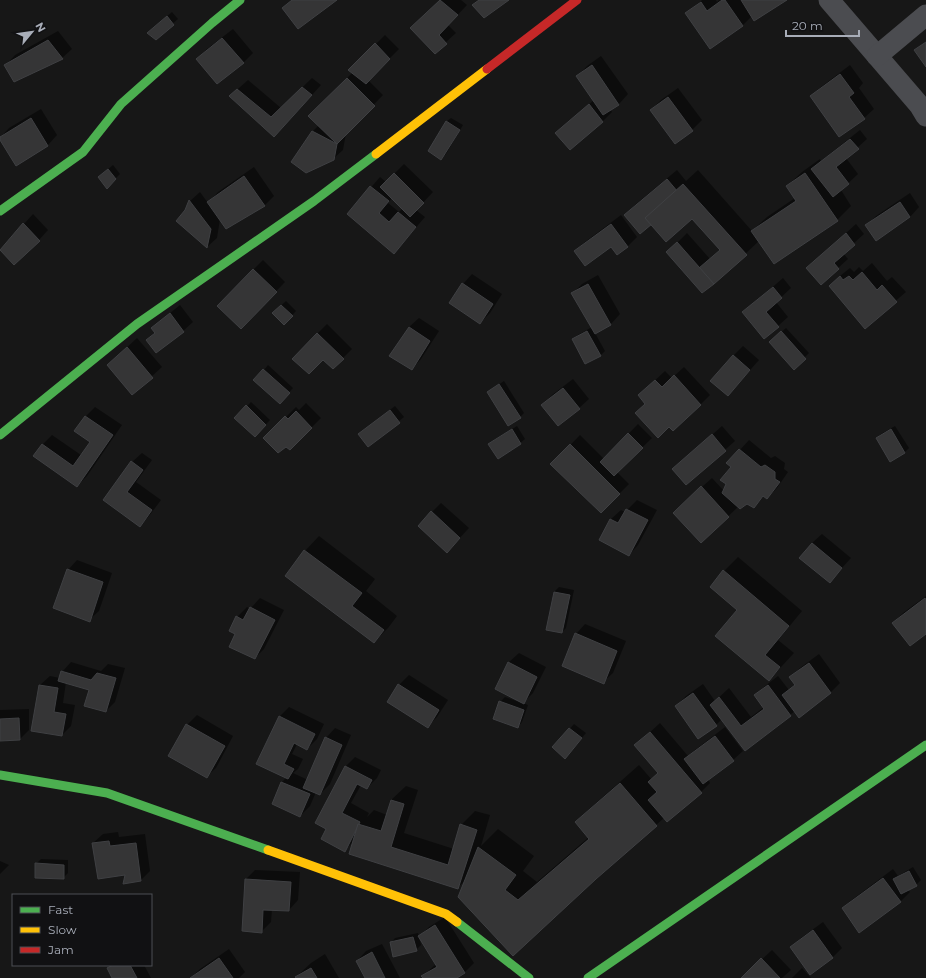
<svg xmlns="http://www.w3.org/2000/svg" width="926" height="978" viewBox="0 0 926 978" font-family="Montserrat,sans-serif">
<rect width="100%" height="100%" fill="#171717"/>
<!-- shadow -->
<g fill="#0007" fill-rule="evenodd">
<polygon points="441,0 461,0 467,5 448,25 456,33 435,52 421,18"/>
<polygon points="702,0 716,0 717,2 719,0 786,0 752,16 743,25 686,14"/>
<polygon points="172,12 178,19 156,38 152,29"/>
<polygon points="233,29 253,53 243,63 198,59 207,49"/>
<polygon points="58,31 72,49 62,58 6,65 15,55"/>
<polygon points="385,35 399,49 368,80 383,95 346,133 343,150 333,159 293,161 313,131 319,125 310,116 353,72 350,70"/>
<polygon points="601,56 628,94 619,104 610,109 612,112 603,121 570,149 556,133 594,100 578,76 587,66"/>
<polygon points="850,65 863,83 859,88 874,109 864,118 811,96 821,87"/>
<polygon points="312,78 321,85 284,126 230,96 248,80 281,108"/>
<polygon points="678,88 702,120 692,130 651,110 661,100"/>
<polygon points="41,109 57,135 48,145 16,164 0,138 9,128"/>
<polygon points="451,118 463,125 446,154 441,158 446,122"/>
<polygon points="860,130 867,139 846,158 858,174 841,190 851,206 837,220 759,241 713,284 677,243 687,233 710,259 721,249 692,217 651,224 625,215 635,205 677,170 686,181 698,170 752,231 767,217 795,198 787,186 802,172 820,159 821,161"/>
<path d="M404,164L433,192L416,210L425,217L394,253L348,214L380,177L386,182ZM392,198L403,208L399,212L388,203Z"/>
<polygon points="113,165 120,174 107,187 99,177"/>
<polygon points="254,167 274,196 265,205 220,219 217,238 207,247 178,221 186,211 190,201 200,192 208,203 218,192"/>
<polygon points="910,193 919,207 910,217 867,225 876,216"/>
<polygon points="33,214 48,230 39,240 24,224"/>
<polygon points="621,215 637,237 628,246 617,254 611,245 575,251 585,242"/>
<polygon points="856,224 864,234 843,253 848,259 838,268 807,268"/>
<polygon points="263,260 285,282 250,318 253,270"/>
<polygon points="872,263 887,281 892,277 906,292 865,327 840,276 850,268 854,272 859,267 863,271"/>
<polygon points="472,274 502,294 490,313 480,323 463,284"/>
<polygon points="598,275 620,314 611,324 595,333 605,351 600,356 573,340 578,335 592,327 572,294 582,284"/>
<polygon points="783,278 791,288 776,302 788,317 778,326 744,312"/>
<polygon points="286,301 296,311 284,324 273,313"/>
<polygon points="180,305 193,322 183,331 147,340 155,332 152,328"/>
<polygon points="419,318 439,331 421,359 412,369 409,327"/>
<polygon points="327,324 352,349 333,368 324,359 317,334"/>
<polygon points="786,328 809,353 794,368 775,338"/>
<polygon points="137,338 162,367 132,394 108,365"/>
<polygon points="743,346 759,360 728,395 733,356"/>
<polygon points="268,365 293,388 284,398 264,370"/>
<polygon points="684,367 710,395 700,405 646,403 649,386 665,371 672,378"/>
<polygon points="573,379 589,399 579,408 543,405 552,395"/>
<polygon points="504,381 524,413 520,417 488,392"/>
<polygon points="251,402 270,420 255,436 236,418"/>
<polygon points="306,403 321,418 290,449 286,445 265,438 296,407 299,410"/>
<polygon points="395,406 404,417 368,446 364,430"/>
<polygon points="95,407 122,425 87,476 77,486 42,445 52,435 81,455 91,441 76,431 86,416"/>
<polygon points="638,424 652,438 617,472 629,484 601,512 552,464 580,435 604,459"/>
<polygon points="517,426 525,439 520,443 489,445 494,440"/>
<polygon points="722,426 735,441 686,484 674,469"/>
<polygon points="895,426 909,448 904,453 877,438 881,434"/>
<polygon points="749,440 771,458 775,456 785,463 784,469 788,472 777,488 767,498 764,496 754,507 747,503 739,506 701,542 684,503 712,478 724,491 732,467 728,463"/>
<polygon points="142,453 152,460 136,482 161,500 149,516 140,526 105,500 132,462"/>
<polygon points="637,500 657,510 638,545 629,555 600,539 611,519 621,510 625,512"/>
<polygon points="441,503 469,528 456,542 432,512"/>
<polygon points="822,534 851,558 830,581 812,543"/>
<polygon points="319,536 375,579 366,591 397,616 388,628 374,642 286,575 305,551"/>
<polygon points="738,557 802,611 778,640 794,653 769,680 739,610 724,571"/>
<polygon points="77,560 112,573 99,611 89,620 68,570"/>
<polygon points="559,587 574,590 566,628 562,632 547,629 554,592"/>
<polygon points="926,596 926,633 893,623 903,613"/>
<polygon points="260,598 284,610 264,649 255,658 237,633 237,617 247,607 250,609"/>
<polygon points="585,624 626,641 613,673 603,682 576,634"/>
<polygon points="519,653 546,667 533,693 523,703 528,705 522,722 518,727 500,702 505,697 522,703 522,702 496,688 509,662"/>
<polygon points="819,654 840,683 831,692 799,716 795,711 745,750 722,719 716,725 676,706 686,696 703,684 715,701 729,688 751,717 764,707 755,695 765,686 778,676 789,690 796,684 791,677 800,668"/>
<polygon points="71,662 101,671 108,664 125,668 115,702 106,711 90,689 66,682 63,703 75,705 71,726 62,735 40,685 50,676 60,678 62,672"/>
<polygon points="409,675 448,700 437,717 428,726 388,702 399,685"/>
<polygon points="289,707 324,724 317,739 307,749 297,744 292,754 303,759 298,769 293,773 308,780 326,738 335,728 351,735 330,784 320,794 316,792 310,806 300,816 273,804 282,782 287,777 257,763 279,717"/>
<polygon points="29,709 29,730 20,739 0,740 0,710"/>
<polygon points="197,715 233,736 216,768 206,777 187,725"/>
<polygon points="660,723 688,756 695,750 725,727 743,751 733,760 708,779 710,783 701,792 664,818 595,878 513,954 466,880 458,887 355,840 344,851 328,828 317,823 346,766 355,757 381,770 377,778 367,788 361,785 351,803 369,813 367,817 374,810 387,815 391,800 406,786 418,790 404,833 454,849 461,825 475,811 490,815 481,846 498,829 534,856 523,871 537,882 589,837 576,822 595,804 639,765 652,780 659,773 636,745"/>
<polygon points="574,724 586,733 569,753 554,747"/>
<polygon points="118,832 119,837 145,834 150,871 141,880 126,874 93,843 103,834"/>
<polygon points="41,859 68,860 68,873 63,878 36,864"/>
<polygon points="0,861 9,865 0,874"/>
<polygon points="913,867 921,880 916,885 908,890 910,892 900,902 843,908 853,899 893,869 898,876"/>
<polygon points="255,870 300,872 298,900 289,910 272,909 271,922 261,932 246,879"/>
<polygon points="445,917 474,963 464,973 455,978 424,978 423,976 436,964 419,937 421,945 416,950 391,943 395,938 418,933 419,937 429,927"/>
<polygon points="823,922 842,948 833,957 811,974 792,947 801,938"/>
<polygon points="382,944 400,978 366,978 357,961 366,951"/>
<polygon points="229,949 245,972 239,978 191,978 200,969"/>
<polygon points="772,950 791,970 782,978 742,978"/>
<polygon points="325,954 339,978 297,978 296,977 311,963"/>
<polygon points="112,965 144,965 151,978 113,978 108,968"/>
<polygon points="802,968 811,978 792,978"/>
</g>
<!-- building -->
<g fill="#353536" stroke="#3f4043">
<polygon points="292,0 337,0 298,29 282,8"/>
<polygon points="440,0 458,15 439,35 447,44 435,54 410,28"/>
<polygon points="479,0 509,0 484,18 472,5"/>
<polygon points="722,0 725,0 743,26 710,49 685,13 701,2 707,11"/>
<polygon points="741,0 787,0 754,21"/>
<polygon points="167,16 174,25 156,40 147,33"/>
<polygon points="222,38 244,63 217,84 196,59"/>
<polygon points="48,40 63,59 14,82 4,65"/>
<polygon points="926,42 926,67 914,50"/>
<polygon points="375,43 390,59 366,84 348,70"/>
<polygon points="592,65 619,105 603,115 576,76"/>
<polygon points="840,74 854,93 849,97 865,119 839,137 810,96"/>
<polygon points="347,78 375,106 337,144 308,116"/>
<polygon points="302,87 312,95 274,137 229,96 237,89 271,117"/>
<polygon points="668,97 693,131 675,144 650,110"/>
<polygon points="589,104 603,122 570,150 555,133"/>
<polygon points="31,118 48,146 16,166 0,140 0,137"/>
<polygon points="446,121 460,130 441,160 428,151"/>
<polygon points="312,131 337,144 334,160 306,173 291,162"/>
<polygon points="850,139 859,149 836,167 849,184 833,197 811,169"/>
<polygon points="108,169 116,179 107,189 98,177"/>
<polygon points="394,173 424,203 410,217 380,187"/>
<polygon points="805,173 838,221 774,264 751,231 796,201 786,186"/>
<polygon points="244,176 265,206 226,229 207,202"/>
<polygon points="667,179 683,198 640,234 624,215"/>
<polygon points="683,184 747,255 714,284 699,268 720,250 692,219 666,242 645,218"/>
<polygon points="370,186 389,201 379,213 389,222 398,212 416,227 394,254 347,214"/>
<polygon points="189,200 211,229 207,248 176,221 185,210"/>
<polygon points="900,202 910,217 876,241 865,225"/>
<polygon points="23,223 40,241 14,265 0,250"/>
<polygon points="611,224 628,247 617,255 611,247 585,266 574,251"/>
<polygon points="846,233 855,245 834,263 839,269 821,285 806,268"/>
<polygon points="677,242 714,284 702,293 666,252"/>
<polygon points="253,269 277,292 241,329 217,306"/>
<polygon points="862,272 877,290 882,285 897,302 865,329 829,286 840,276 843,280 849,276 853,280"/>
<polygon points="462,283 493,304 480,324 449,303"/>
<polygon points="588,284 611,325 595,334 571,293"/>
<polygon points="773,287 782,298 766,312 779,327 764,339 742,312"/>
<polygon points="281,305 293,316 284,325 272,313"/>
<polygon points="170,313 184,332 156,353 146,340 155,333 151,328"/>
<polygon points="409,327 430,341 412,370 389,356"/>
<polygon points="587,331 601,356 585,364 572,339"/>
<polygon points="781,331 806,359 794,370 769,342"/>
<polygon points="317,333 344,359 333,369 323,360 309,374 292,359"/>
<polygon points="127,347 153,378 132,395 107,365"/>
<polygon points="733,355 750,370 728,396 710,381"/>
<polygon points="263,369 290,393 280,404 253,380"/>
<polygon points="674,375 701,405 673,431 669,427 658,438 635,413 645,404 638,395 655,380 662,387"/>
<polygon points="499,384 521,418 508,426 487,392"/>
<polygon points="563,388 580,409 558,426 541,405"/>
<polygon points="246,405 266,425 255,437 234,418"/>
<polygon points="390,410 400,423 368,447 358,434"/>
<polygon points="296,411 312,428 290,450 286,447 278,453 263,438 285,416 288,419"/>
<polygon points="85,416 113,435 77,487 33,456 42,444 73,466 90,442 74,431"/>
<polygon points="512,429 521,444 498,459 488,444"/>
<polygon points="891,429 905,453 890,462 876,438"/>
<polygon points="628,433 643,448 614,476 600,462"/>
<polygon points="712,434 726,451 686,485 672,469"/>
<polygon points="570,444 620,494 601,513 550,464"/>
<polygon points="739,449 761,467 765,465 775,472 775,479 780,482 767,499 763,496 754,508 747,504 740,509 722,493 726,484 720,480 731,467 726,463"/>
<polygon points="131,461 143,470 127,492 152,510 140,527 103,500"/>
<polygon points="701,486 729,517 701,543 673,513"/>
<polygon points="626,509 648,520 629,556 599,540 610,519 618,523"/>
<polygon points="431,511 460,538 447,553 418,526"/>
<polygon points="812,543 842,568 830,583 799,558"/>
<polygon points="304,550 362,593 352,606 384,630 374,643 285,576"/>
<polygon points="67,569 103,582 90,622 53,608"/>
<polygon points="723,570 789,626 765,655 780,667 769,681 715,636 737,610 710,587"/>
<polygon points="554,592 570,595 562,633 546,630"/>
<polygon points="925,598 926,600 926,634 910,646 892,623"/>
<polygon points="250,607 275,620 255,659 229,647 235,634 229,631 236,616 243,620"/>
<polygon points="575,633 617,651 604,684 562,666"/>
<polygon points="508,662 537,677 524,704 495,689"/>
<polygon points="809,663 831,693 799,718 782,695 795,685 789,677"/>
<polygon points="61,671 91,680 97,673 116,678 106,712 84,706 89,690 58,681"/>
<polygon points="398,684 439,710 428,728 387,702"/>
<polygon points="39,685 58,688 54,712 66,714 62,736 31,731"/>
<polygon points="768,685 791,716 745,751 710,705 719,697 741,726 764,709 754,695"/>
<polygon points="693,693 717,726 698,739 675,706"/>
<polygon points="499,701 524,710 518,728 493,719"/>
<polygon points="279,716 315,734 307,750 294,743 284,764 294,769 288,779 256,764"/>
<polygon points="19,718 20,740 0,741 0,719"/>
<polygon points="186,724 225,746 207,778 168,756"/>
<polygon points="569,728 582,738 565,759 552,747"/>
<polygon points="650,732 702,793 667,822 648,800 657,792 648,782 658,773 634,745"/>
<polygon points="715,736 734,761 703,784 684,759"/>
<polygon points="325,737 342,745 320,795 303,788"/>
<polygon points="345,766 372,780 367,789 357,784 342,813 360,822 345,852 321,839 326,829 315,823"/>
<polygon points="281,782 310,794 300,817 272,804"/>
<polygon points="620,783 657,826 596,879 513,956 458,897 478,847 516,875 505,890 518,900 589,839 575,822"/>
<polygon points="391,800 404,804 391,847 448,865 460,824 477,830 458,889 349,854 358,824 381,831"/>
<polygon points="109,841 110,846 136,843 141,881 123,884 125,875 98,879 92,843"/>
<polygon points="35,863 64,865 64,879 35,878"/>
<polygon points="909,871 917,886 901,894 893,879"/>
<polygon points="883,878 901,902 859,933 842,908"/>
<polygon points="245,879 291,882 289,911 263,910 262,933 242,931"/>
<polygon points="435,925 465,973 457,978 423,978 421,976 437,967 418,936"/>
<polygon points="813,930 833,958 810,975 790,947"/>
<polygon points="413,937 417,951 393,957 390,942"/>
<polygon points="372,952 385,978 365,978 356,961"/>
<polygon points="219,958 233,978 190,978"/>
<polygon points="761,958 780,978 741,978"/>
<polygon points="113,965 130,965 137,978 112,978 107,968"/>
<polygon points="311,968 317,978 296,978 295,977"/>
</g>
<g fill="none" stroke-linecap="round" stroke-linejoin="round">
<!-- street -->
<g stroke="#4b4c50" stroke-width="21">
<polyline points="829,0 920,106 926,116"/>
<polyline points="877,56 926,15"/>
</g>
<!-- fast -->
<g stroke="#4caf50" stroke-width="9">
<polyline points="0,211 83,152 121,104 212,23 240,0"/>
<polyline points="0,435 137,324 314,201 376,154"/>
<polyline points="0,775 107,793 268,850"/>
<polyline points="457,922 529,978"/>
<polyline points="588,978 926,745"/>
</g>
<!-- slow -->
<g stroke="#ffc107" stroke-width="9">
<polyline points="376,154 487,69"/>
<polyline points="268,850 446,914 457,922"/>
</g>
<!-- jam -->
<polyline stroke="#c62828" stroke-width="9" points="487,69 577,0"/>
</g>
<!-- legend -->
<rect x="12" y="894" width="140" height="72" fill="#111113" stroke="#4d4f55"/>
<rect x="20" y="907" width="20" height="6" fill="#4caf50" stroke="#4d4f55"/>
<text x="48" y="914" font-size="12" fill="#a8adb8">Fast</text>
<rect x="20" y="927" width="20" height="6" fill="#ffc107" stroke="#4d4f55"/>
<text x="48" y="934" font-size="12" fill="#a8adb8">Slow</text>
<rect x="20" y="947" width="20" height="6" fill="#c62828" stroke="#4d4f55"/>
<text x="48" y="954" font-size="12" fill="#a8adb8">Jam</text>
<!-- north arrow -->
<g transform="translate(32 32) rotate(61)" stroke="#111113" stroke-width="3" paint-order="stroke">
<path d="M0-3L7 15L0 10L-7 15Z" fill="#a8adb8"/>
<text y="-6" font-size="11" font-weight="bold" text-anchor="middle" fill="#a8adb8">N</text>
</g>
<!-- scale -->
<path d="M786 30v6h73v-6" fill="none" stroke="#a8adb8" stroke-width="2"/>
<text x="792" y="30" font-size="12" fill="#a8adb8" stroke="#111113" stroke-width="3" paint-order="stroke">20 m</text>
</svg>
